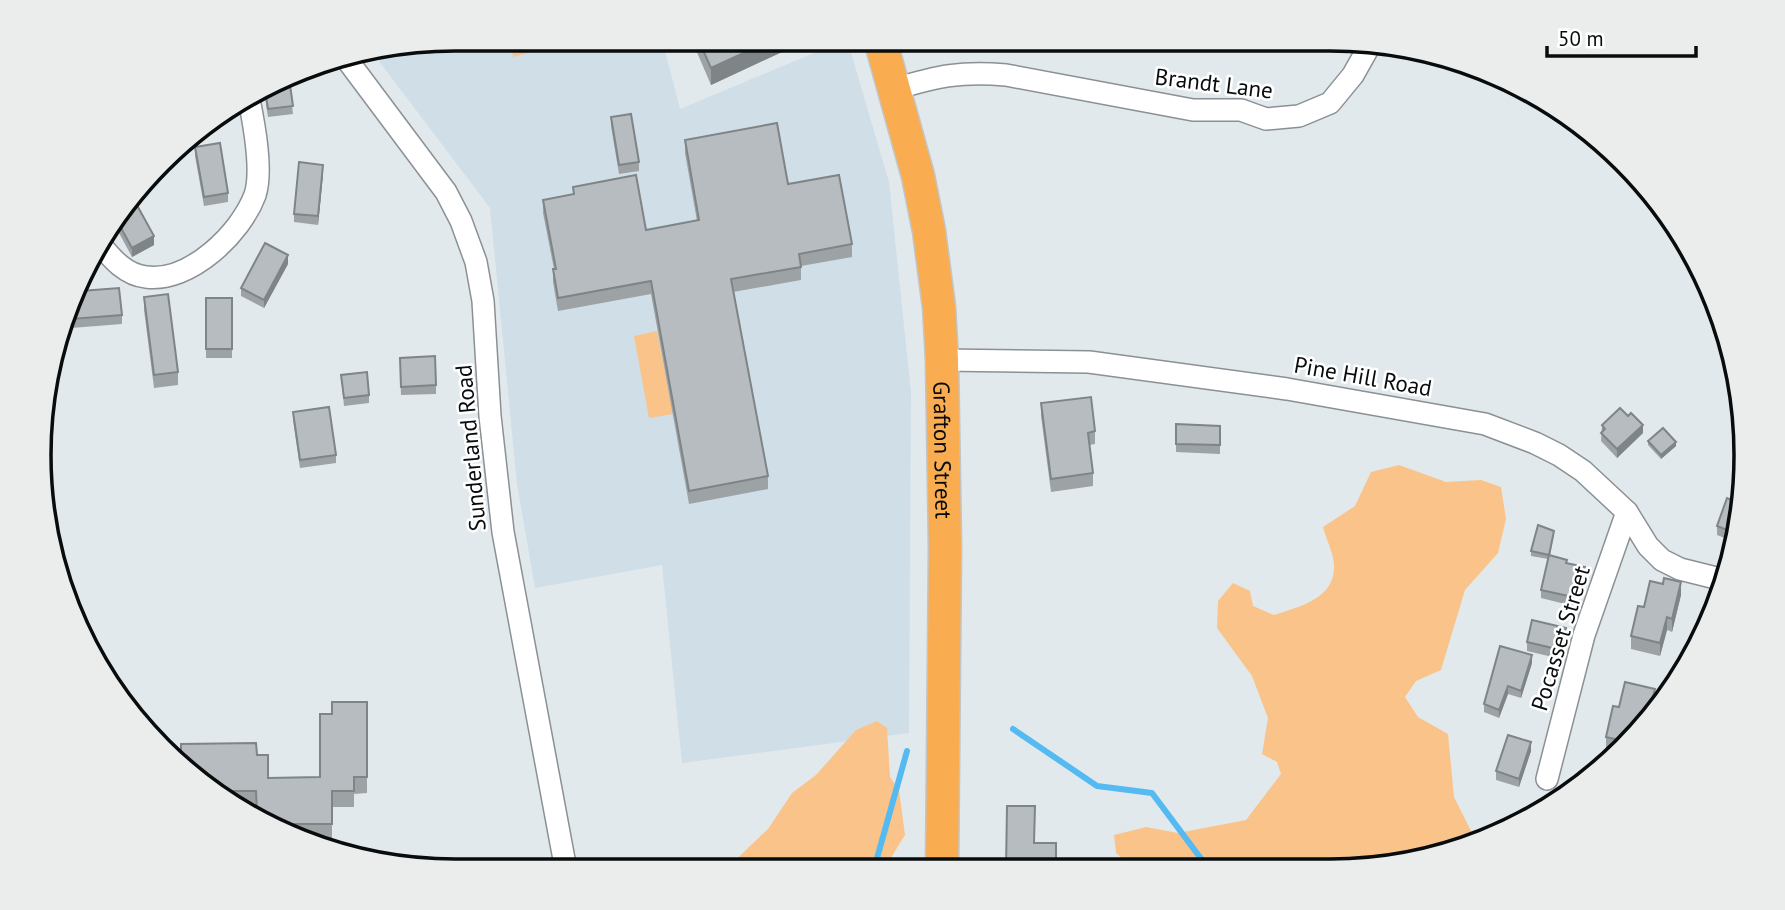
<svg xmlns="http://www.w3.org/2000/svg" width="1785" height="910" viewBox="0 0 1785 910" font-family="'PT Sans',sans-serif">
<rect width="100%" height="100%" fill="#e2e9ed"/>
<!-- built -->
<polygon fill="#d0dee7" points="455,39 662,39 680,109 847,39 889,182 911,392 909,733 682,763 662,565 535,588 517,484 490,208 372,52"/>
<!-- green -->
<g fill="#f9c38a">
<polygon points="511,39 553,39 555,46 513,57"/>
<polygon points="657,331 673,414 649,418 634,336"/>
<path d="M1399,465L1446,482L1481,480L1501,487L1506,519L1498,553L1465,590L1441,670L1416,681L1405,697L1418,717L1448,734L1454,797L1477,843L1385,868L1162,869L1157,861C1138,865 1131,867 1116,853L1114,835L1146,827L1178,833L1246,820L1281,774L1277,762L1262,754L1268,718L1252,676L1217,628L1218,601L1233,583L1250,591L1253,606L1274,615C1299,607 1335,599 1334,566C1334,554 1326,539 1323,527L1355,506L1371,472Z"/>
<polygon points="877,721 887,728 890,777 899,790 905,835 884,869 725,870 768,829 792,793 816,775 856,730"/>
</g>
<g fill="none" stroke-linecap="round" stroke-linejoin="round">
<!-- stream -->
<g stroke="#54baf1" stroke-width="6">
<polyline points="1013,729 1097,786 1152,793 1208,868"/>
<polyline points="874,869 907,751"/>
</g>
<!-- minor casing -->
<g stroke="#8a9094" stroke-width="24">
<g id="minor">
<polyline points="345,57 446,192 461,221 476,262 483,301 490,416 503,532 566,870"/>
<path d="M895,89C938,76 961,71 1006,75L1193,110H1241L1266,119L1299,116L1330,103L1353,75L1371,43"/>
<path d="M100,244C112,259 126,275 146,277C190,283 241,233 255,195C263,171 254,124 249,99"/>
<polyline points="942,360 1089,362 1287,389 1485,424 1535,443 1559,455 1583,471 1627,512 1648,546 1662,560 1680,569 1720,579"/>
<polyline points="1547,779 1584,635 1627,512"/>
</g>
</g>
<!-- highway casing -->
<g stroke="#c4c5c5" stroke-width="35">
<g id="highway">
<path id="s1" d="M880,39L918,176L929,231L939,307L942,360L945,547L942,869"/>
</g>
</g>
<!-- minor -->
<use href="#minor" stroke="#fff" stroke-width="21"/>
<!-- highway -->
<use href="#highway" stroke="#f9ac50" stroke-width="32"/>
</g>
<!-- wall -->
<g fill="#9da2a5">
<polygon points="693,39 810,39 711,85 693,43"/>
<polygon points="289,78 293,114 268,117 264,91"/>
<polygon points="611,117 639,162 639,171 619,174 611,126"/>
<polygon points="199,127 199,137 188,139"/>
<polygon points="685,140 788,184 852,244 852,257 801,266 801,280 733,292 768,476 768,489 689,504 651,294 558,311 553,282 553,269 554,269 543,213 543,200 573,194 573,187 646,230 697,221 685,153"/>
<polygon points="195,147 228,193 228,202 204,206 195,156"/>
<polygon points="323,174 318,225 294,222 294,214"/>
<polygon points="133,198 154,245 132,257 112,220"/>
<polygon points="288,264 264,308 241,296 241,288"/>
<polygon points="81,291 122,315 122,324 71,328 70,316"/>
<polygon points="144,297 178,372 178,385 154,388 144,310"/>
<rect x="206" y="298" width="26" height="60"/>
<polygon points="400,367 436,385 436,394 401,395"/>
<polygon points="341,375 369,395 369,403 344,406"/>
<polygon points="1041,403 1095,431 1095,444 1089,445 1093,473 1093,486 1051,492 1041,416"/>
<polygon points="293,412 336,455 336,463 300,468 293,420"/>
<polygon points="1176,424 1220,426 1220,454 1176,452"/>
<polygon points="1602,425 1643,433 1617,458 1601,441"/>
<polygon points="1648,441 1676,446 1661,459 1648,445"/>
<polygon points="1743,493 1730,540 1717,535 1717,526 1734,501"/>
<polygon points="1554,535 1550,556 1567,563 1585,576 1581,592 1576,591 1573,606 1541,598 1541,590 1548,559 1531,556 1531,551"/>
<polygon points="1681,595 1672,632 1667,630 1660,656 1631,649 1631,636 1644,607"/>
<polygon points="1566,636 1561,659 1527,651 1527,642"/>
<polygon points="1532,663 1521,698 1508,694 1499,718 1484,712 1484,704"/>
<polygon points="367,702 367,793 354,794 354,807 332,807 332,841 317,841 271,829 257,818 256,808 242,808 181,764 257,755 268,778 320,777 332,714"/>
<polygon points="1655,702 1651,718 1617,752 1606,750 1606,737 1619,707"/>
<polygon points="1531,751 1519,787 1496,780 1496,771"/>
</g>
<!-- shaded-wall -->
<g fill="#7f8486">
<polygon points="774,39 810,39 711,85 711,68"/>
<polygon points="323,165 323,174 318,225 318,216"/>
<polygon points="154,236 154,245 132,257 132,248"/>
<polygon points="288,255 288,264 264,308 264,300"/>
<polygon points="1643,425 1643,433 1617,458 1617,449"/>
<polygon points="1676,442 1676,446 1661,459 1661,455"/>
<polygon points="1585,567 1585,576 1581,592 1581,583"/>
<polygon points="1576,582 1576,591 1573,606 1573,597"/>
<polygon points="1681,582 1681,595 1672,632 1672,619"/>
<polygon points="68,583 68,595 65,585"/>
<polygon points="1667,617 1667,630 1660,656 1660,643"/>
<polygon points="1566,628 1566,636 1561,659 1561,650"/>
<polygon points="1532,655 1532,663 1521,698 1521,691"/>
<polygon points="1508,686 1508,694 1499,718 1499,710"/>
<polygon points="1655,689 1655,702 1651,718 1647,722"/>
<polygon points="1531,742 1531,751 1519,787 1519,779"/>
</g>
<!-- building -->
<g fill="#b6bcc0" stroke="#7f8486" stroke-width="2">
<polygon points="698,39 774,39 711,68"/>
<polygon points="289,78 293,106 268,109 265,90"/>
<polygon points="631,114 639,162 619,165 611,117"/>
<polygon points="777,123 788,184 839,175 852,244 799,254 801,267 731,279 768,476 689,491 651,281 558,298 553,269 556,269 543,200 574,194 573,187 636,175 646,230 699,220 685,140"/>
<polygon points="220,143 228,193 204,197 195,147"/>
<polygon points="299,162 323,165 318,216 294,214"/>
<polygon points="133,198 154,236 132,248 115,217"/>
<polygon points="265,243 288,255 264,300 241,288"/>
<polygon points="119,288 122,315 71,319 71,315 81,291"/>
<polygon points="168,294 178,372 154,375 144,297"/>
<rect x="206" y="298" width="26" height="51"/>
<polygon points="435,356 436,385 401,387 400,358"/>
<polygon points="367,372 369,395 344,398 341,375"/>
<polygon points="1091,397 1095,431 1088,433 1093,473 1051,479 1041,403"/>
<polygon points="329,407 336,455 300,460 293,412"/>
<polygon points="1620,408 1628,416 1631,413 1643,425 1617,449 1601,433 1605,429 1602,425"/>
<polygon points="1176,424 1220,426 1220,445 1176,444"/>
<polygon points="1663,428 1676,442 1661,455 1648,441"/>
<polygon points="1738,491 1743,493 1732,532 1717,526 1727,498 1734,501"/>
<polygon points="1538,525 1554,531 1549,555 1531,551"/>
<polygon points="1549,555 1567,560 1566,563 1585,567 1581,583 1576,582 1573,597 1541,590"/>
<polygon points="58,561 68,583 65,585"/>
<polygon points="1664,578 1681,582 1672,619 1667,617 1660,643 1631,636 1638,606 1644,607 1650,581 1663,584"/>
<polygon points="1532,620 1566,628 1561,650 1527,642"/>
<polygon points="1500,646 1532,655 1521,691 1508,686 1499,710 1484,704"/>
<polygon points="1625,682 1655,689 1647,719 1642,718 1639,730 1627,742 1606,737 1613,706 1619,707"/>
<polygon points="332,702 367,702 367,777 354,777 354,791 332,791 332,824 268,824 267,813 257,813 256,791 219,791 181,764 181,744 256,743 257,755 268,755 268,778 320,777 320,714 332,714"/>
<polygon points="1508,735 1531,742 1519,779 1496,771"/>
<polygon points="1007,806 1035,806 1034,843 1056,843 1056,869 1006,869"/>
</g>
<g text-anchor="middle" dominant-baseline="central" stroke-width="5" stroke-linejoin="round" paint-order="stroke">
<!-- street labels -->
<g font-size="23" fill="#090c0d" stroke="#fff">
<text transform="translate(1214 83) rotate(7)">Brandt Lane</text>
<text transform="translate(1363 376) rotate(10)">Pine Hill Road</text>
<text transform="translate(470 448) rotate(-95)">Sunderland Road</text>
<text stroke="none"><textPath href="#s1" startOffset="418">Grafton Street</textPath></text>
<text transform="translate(1560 638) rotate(-73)">Pocasset Street</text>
</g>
</g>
<!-- crop -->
<path d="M0 0H1785V910H0ZM455 51H1330A404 404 0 0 1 1734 455V455A404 404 0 0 1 1330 859H455A404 404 0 0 1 51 455V455A404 404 0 0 1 455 51Z" fill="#ebecec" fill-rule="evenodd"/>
<path fill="none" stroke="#090c0d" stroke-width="3.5" d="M455 51H1330A404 404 0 0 1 1734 455V455A404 404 0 0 1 1330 859H455A404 404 0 0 1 51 455V455A404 404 0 0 1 455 51Z"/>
<!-- scale -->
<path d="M1547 46v10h149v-10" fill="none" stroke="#090c0d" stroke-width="3.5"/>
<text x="1558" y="46" font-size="21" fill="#090c0d" stroke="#ffffff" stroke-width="5" paint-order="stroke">50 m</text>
</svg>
